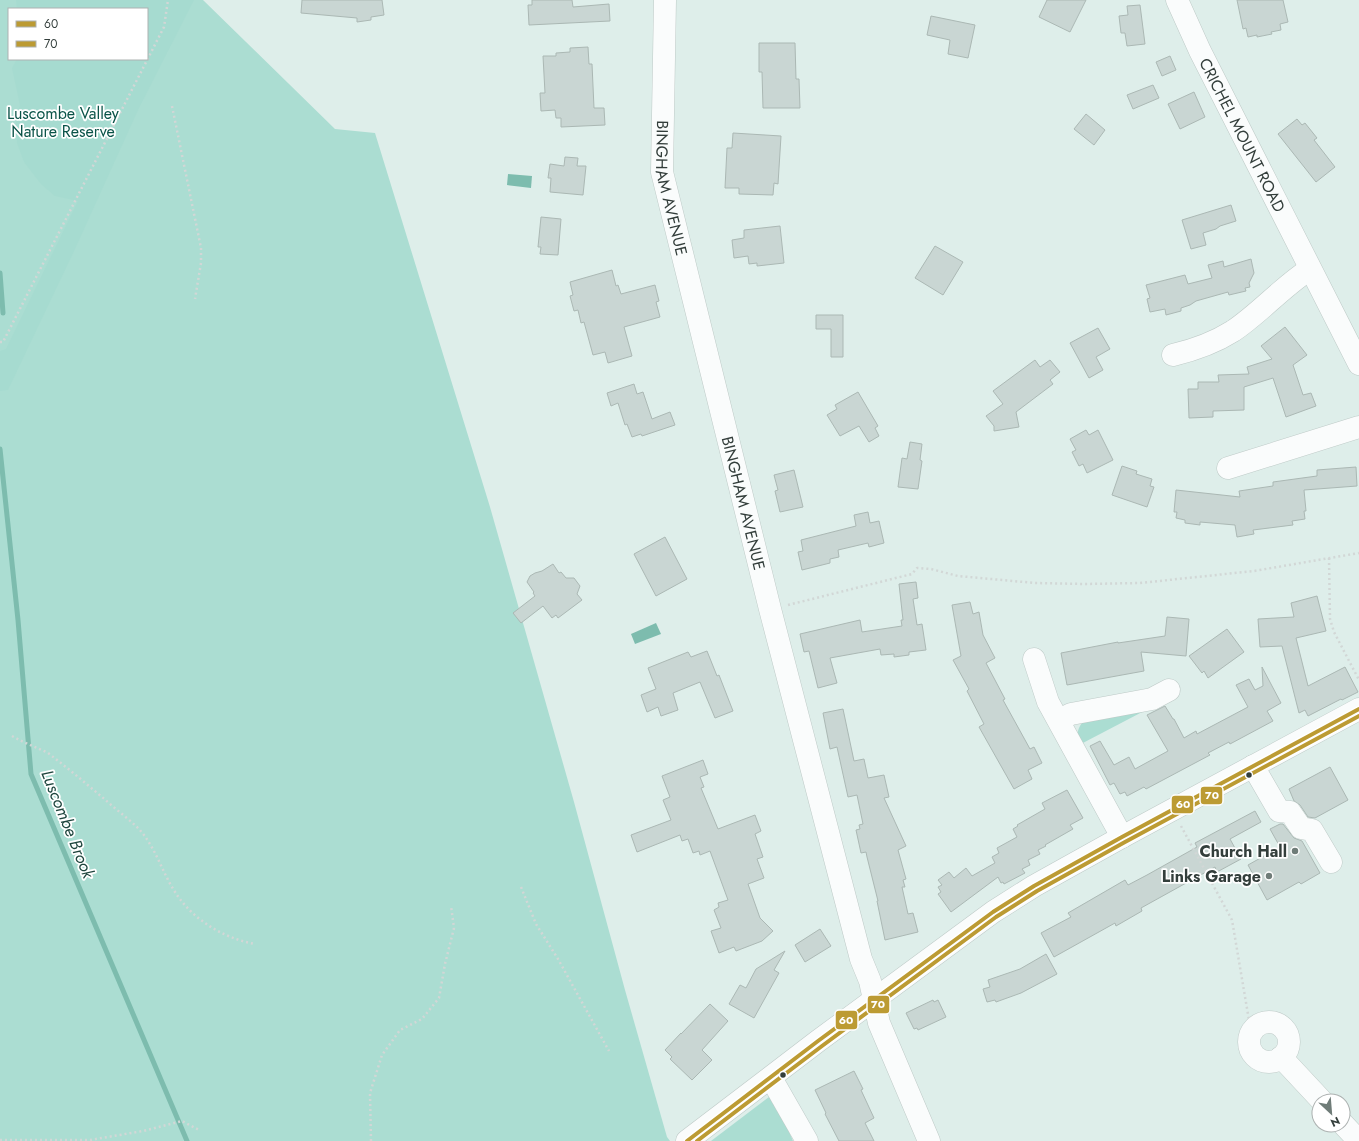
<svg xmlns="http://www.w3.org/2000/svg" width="1359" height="1141" viewBox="0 0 1359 1141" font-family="Jost,sans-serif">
<rect width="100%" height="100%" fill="#deeeea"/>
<!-- green -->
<g fill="#abddd2" fill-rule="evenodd">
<path d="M0,0H203L335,129L375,133L490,507L574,802L625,990L667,1137L670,1141H0ZM9,9H147V59H9Z"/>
<path d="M1146,710L1079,745C1075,735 1078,727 1085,719Z"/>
<polygon points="773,1094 793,1141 711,1141"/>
</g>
<!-- forest -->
<polygon fill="#a6dbd0" points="16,0 194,0 139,108 75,249 8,390 0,391 0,351 6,349 78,201 55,196 41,184 24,162 17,143 16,118 20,105 12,68 17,59 147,59 147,9 17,9"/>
<!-- water -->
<g fill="#7dbcae">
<polygon points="508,174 532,176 531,188 507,185"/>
<polygon points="656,623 661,634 635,644 631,634"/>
</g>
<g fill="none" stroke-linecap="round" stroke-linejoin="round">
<!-- stream -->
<g stroke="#7dbcae" stroke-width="5">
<polyline points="0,273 3,313"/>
<polyline points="0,449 18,620 31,774 187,1141"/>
</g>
</g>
<!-- building -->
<g fill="#c9d6d3" stroke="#abb8b4">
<polygon points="302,0 382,0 384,15 371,17 371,20 357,22 357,18 301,13"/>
<polygon points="532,0 572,0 573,7 609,4 610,21 529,25 528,5 532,5"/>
<polygon points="1047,0 1086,0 1070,32 1039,17"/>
<polygon points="1237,0 1283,0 1288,22 1280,24 1281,30 1271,32 1272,34 1257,37 1257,35 1248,37 1246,28 1243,29"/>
<polygon points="1140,5 1145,44 1127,46 1125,33 1121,33 1119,16 1128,15 1127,6"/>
<polygon points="931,16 975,25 968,58 948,54 950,40 927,35"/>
<polygon points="759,43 795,43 796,79 799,79 800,108 763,108 762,72 759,72"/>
<polygon points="588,47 589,64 592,64 594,108 604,108 605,125 561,127 561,118 556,118 555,110 541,111 540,93 545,93 543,56 556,56 556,53 570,52 570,48"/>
<polygon points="1170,56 1176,70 1162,76 1156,62"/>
<polygon points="1153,85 1159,98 1133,109 1127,95"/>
<polygon points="1194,92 1205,117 1180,129 1168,104"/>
<polygon points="1086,114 1105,130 1094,145 1074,129"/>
<polygon points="1297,119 1302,125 1305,123 1317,138 1314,140 1335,167 1316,182 1278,134"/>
<polygon points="733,133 781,136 778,184 774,183 773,195 739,194 739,188 725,188 727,148 732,148"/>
<polygon points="565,157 578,158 577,166 586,166 583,195 550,192 551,178 548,178 550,164 564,166"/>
<polygon points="1231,205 1236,221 1220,226 1216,229 1203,233 1206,245 1191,249 1182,220"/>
<polygon points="541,217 561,219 558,255 540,254 541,247 538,247"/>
<polygon points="780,226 784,263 757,266 757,263 749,264 748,256 734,258 732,240 744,238 744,230"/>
<polygon points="935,246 963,262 943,295 915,278"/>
<polygon points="1251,259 1254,273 1249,283 1250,287 1245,288 1246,291 1229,295 1228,292 1196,301 1190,305 1181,308 1181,311 1166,315 1165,309 1150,312 1147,299 1150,298 1146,285 1185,275 1188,284 1212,278 1208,265 1223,261 1224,267"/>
<polygon points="612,270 616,286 618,285 621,294 655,285 659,301 656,302 660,317 624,327 632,356 608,363 605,352 593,355 584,322 581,323 578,310 574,311 570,296 573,295 570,282"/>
<polygon points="816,315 843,315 843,357 831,357 831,329 816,329"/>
<polygon points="1285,327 1307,355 1293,365 1303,395 1311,393 1316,406 1286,417 1273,378 1244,387 1244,410 1213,411 1213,417 1189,418 1188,389 1198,389 1198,382 1219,382 1218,375 1249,374 1247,367 1272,359 1261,346"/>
<polygon points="1098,328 1110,349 1096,357 1103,370 1089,378 1070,343"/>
<polygon points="1035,360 1040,367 1050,360 1060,372 1050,380 1053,384 1016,412 1019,427 994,431 994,426 986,416 1003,404 993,391"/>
<polygon points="634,384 637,394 643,392 652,419 670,412 675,425 642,436 641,434 632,437 627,424 625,425 618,403 611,406 607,393"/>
<polygon points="858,392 878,426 875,428 879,436 869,442 859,426 840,436 827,415 837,409 835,405"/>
<polygon points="1086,430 1089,435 1098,430 1113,460 1087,473 1083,464 1079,466 1072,452 1076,450 1070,439"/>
<polygon points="910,442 922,444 920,460 922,461 918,489 898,487 902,458 907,459"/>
<polygon points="1122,466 1137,471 1136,474 1152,479 1150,486 1154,487 1147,507 1112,495"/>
<polygon points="1356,467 1357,486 1304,490 1306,511 1304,511 1305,519 1292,521 1293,525 1253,530 1254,534 1237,537 1235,525 1200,522 1200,525 1185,523 1185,520 1176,518 1177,512 1174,512 1176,490 1240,497 1239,491 1273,486 1273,482 1317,476 1317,470"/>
<polygon points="794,470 803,507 780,512 775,491 778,490 774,475"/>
<polygon points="868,512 870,523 879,521 884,543 869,547 868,543 838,550 839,557 830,559 830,563 802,570 798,552 803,551 801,540 856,526 854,515"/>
<polygon points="665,537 687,579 656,596 634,554"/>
<polygon points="553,564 559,573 561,572 566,578 574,578 580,586 577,594 582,600 558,618 556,615 552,618 543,606 521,623 513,613 535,596 533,593 534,592 527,582 530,576 535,573 542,571"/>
<polygon points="916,582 918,598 913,599 917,625 922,624 926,650 909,652 909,655 894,657 894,654 881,655 880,649 830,658 837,683 818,688 809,651 804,652 800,634 860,620 862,632 902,626 901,620 903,620 899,584"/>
<polygon points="1317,596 1326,631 1296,638 1308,686 1345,667 1358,692 1342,700 1341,699 1308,716 1305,710 1299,713 1282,646 1260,647 1258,619 1294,617 1291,603"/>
<polygon points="970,602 973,614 979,612 983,635 995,658 986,663 1005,699 1003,700 1030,749 1034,747 1042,763 1028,770 1032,779 1014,789 979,727 984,724 967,691 969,689 953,660 961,656 952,605"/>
<polygon points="1167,617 1189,619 1186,656 1141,652 1144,671 1067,685 1061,653 1118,642 1118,643 1165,636"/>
<polygon points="1227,629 1244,652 1208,678 1204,671 1202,673 1189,656"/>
<polygon points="707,651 717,676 719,675 733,711 715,718 700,682 673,693 678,710 661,716 658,707 647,712 641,695 656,689 648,668 688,652 691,657"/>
<polygon points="1262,667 1281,703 1267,711 1273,721 1230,744 1229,742 1208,753 1210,755 1146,789 1144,787 1127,796 1125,792 1120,794 1114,783 1110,785 1090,746 1100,741 1114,765 1129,757 1135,769 1168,751 1147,715 1165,706 1173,719 1174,719 1184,738 1196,731 1197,734 1248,707 1236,685 1249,679 1255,690 1263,686"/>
<polygon points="843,709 854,761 864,759 868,778 884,775 889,797 884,798 906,846 898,850 906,879 903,880 905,887 902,887 908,914 913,913 918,932 885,940 877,901 878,901 867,857 866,852 861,853 856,830 860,829 859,825 863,824 857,795 848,797 837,747 830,749 823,713"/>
<polygon points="703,760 708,774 700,777 704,787 701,788 718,829 755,815 761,831 755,834 763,857 757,859 764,878 748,884 760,918 773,931 762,941 736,951 734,947 719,953 711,931 721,928 714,910 719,907 718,903 728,900 710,851 700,855 699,851 693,853 688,839 682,841 680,835 637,852 631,835 671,820 663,800 670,797 662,776"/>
<polygon points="1330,767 1348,800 1315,818 1308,817 1300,805 1294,801 1289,789"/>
<polygon points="1067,790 1083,818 1070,825 1073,829 1045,845 1046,846 1038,850 1040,854 1028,860 1030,865 1022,869 1025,873 1004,884 1003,882 1001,883 998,877 951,912 938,894 941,892 938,887 942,885 938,880 949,872 954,878 966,868 972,876 995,863 992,857 999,853 997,848 1017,837 1013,829 1018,826 1017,825 1045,809 1042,803"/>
<polygon points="1255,811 1261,822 1230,839 1241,859 1217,872 1215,867 1141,908 1142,911 1116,926 1115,923 1054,957 1041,933 1071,917 1068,913 1125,880 1128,885 1147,875 1197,847 1195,843"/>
<polygon points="1280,824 1283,824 1294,838 1302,841 1320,873 1301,884 1299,882 1267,900 1248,865 1280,847 1270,829"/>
<polygon points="820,929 831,946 805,962 795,945"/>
<polygon points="785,951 774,970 779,973 754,1018 729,1004 740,985 746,988 756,969"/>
<polygon points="1046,954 1057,974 1021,993 996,1002 995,1000 987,1002 983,989 990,987 988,980 1020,969"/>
<polygon points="933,1000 934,1002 938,1000 946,1017 918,1030 917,1028 914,1029 906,1013"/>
<polygon points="710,1004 728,1021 702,1050 712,1060 692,1080 670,1059 672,1057 665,1050 681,1033 681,1034"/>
<polygon points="854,1071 863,1089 861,1090 874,1118 865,1123 874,1141 839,1141 825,1114 826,1113 815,1090"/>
</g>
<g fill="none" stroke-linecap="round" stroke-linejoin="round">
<!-- minor casing -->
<g stroke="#becac7" stroke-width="23">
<g id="minor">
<path id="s1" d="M665,0L662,172L770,609L861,959L870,981L879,1023L929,1141"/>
<path id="s2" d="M1177,0L1200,51L1359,364"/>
<path d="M1173,355C1194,350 1214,343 1233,331C1260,313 1282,287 1310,269"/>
<polyline points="1228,468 1359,427"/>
<polyline points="1034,659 1048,702 1122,837"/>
<polyline points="1059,720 1071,714 1152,699 1169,690"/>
<polyline points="1253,766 1279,811 1290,812 1301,828 1312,830 1331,862"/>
<circle cx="1269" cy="1042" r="20"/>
<polyline points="1281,1057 1322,1101"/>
<polyline points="771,1078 807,1141"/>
<polyline points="1343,1124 1359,1141"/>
<polyline points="687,1141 818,1041 993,912 1034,886 1122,837 1359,709"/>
</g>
</g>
<!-- path -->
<g stroke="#d2d7d6" stroke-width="2.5" stroke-dasharray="2 3" stroke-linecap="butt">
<polyline points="172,106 201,248 201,263 195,299"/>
<polyline points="0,342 3,342 164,27 168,0"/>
<polyline points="1329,558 1330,619 1334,632 1359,680"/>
<polyline points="788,605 912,574 917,568 931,569 958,576 1035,583 1085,584 1140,583 1254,571 1359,553"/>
<path d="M12,736C24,743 36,747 48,753C69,769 89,786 109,803C119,812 130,820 139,829C156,848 162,872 175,892C193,920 223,938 255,944"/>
<polyline points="1181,826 1232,920 1251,1032"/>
<polyline points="521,887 536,924 558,959 609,1051"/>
<polyline points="0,1140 90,1140 143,1131 182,1121 199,1130"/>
<polyline points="371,1141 370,1093 382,1055 400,1030 422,1019 439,998 445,964 454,928 451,906"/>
</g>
<!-- minor -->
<use href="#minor" stroke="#fafcfc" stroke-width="22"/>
<!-- bus-1 casing -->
<g stroke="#fff" stroke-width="7">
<polyline id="bus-1" points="687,1141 818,1041 993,912 1034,886 1122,837 1359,709"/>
</g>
<!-- bus-2 casing -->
<g stroke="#fff" stroke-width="7">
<polyline id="bus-2" points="697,1141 822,1046 996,917 1037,891 1125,842 1359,716"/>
</g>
<!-- bus-1 -->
<use href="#bus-1" stroke="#bc9b33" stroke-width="4"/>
<!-- bus-2 -->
<use href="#bus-2" stroke="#bc9b33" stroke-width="4"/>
</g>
<!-- markers -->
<g fill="#333e3b" stroke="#fff" stroke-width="1.5">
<circle cx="1249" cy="775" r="3.5"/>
<circle cx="783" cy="1075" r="3.5"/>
</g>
<g fill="#6f7c78" stroke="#fff" stroke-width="1.5">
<circle cx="1295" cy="851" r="4"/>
<circle cx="1269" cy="876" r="4"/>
</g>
<g text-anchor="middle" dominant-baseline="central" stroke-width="3.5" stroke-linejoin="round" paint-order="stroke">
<!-- park labels -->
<g font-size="16" fill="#0a5348" stroke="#fff">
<text x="63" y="113">Luscombe Valley<tspan x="63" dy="18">Nature Reserve</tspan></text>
</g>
<!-- street labels -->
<g font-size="16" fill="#333e3b" stroke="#fff">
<text stroke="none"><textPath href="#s2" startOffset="150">CRICHEL MOUNT ROAD</textPath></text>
<text stroke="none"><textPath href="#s1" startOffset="189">BINGHAM AVENUE</textPath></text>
<text stroke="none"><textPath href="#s1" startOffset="513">BINGHAM AVENUE</textPath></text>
</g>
<!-- poi labels -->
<g font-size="16" font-weight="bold" fill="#333e3b" stroke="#fff" text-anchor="end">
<text x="1287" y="851">Church Hall</text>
<text x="1261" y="876">Links Garage</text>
</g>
<!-- water labels -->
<g font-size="17" font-style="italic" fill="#1f463e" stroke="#fff">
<text transform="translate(68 824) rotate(68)">Luscombe Brook</text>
</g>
</g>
<g stroke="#fff" stroke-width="1.5">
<rect x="1200" y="786" width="23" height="19" rx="4" fill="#bc9b33"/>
<rect x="1171" y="795" width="23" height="19" rx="4" fill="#bc9b33"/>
<rect x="867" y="995" width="23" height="19" rx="4" fill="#bc9b33"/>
<rect x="835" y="1010" width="23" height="20" rx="4" fill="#bc9b33"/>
</g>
<g font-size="11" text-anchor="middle" font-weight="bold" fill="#fff">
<text x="1212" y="799">70</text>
<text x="1183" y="808">60</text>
<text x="878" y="1008">70</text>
<text x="846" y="1024">60</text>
</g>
<!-- legend -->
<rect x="8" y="8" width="140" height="52" fill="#ffffff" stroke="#adb2b1"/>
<rect x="16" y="21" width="20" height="6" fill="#bc9b33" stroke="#adb2b1"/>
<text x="44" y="28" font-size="12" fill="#333e3b">60</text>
<rect x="16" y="41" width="20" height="6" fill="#bc9b33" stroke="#adb2b1"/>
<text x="44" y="48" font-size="12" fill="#333e3b">70</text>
<!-- north arrow -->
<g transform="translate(1331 1113) rotate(154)"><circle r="19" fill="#ffffff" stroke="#adb2b1"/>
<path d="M0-3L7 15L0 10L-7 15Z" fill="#6f7c78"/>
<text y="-6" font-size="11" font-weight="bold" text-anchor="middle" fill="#333e3b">N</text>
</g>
</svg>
